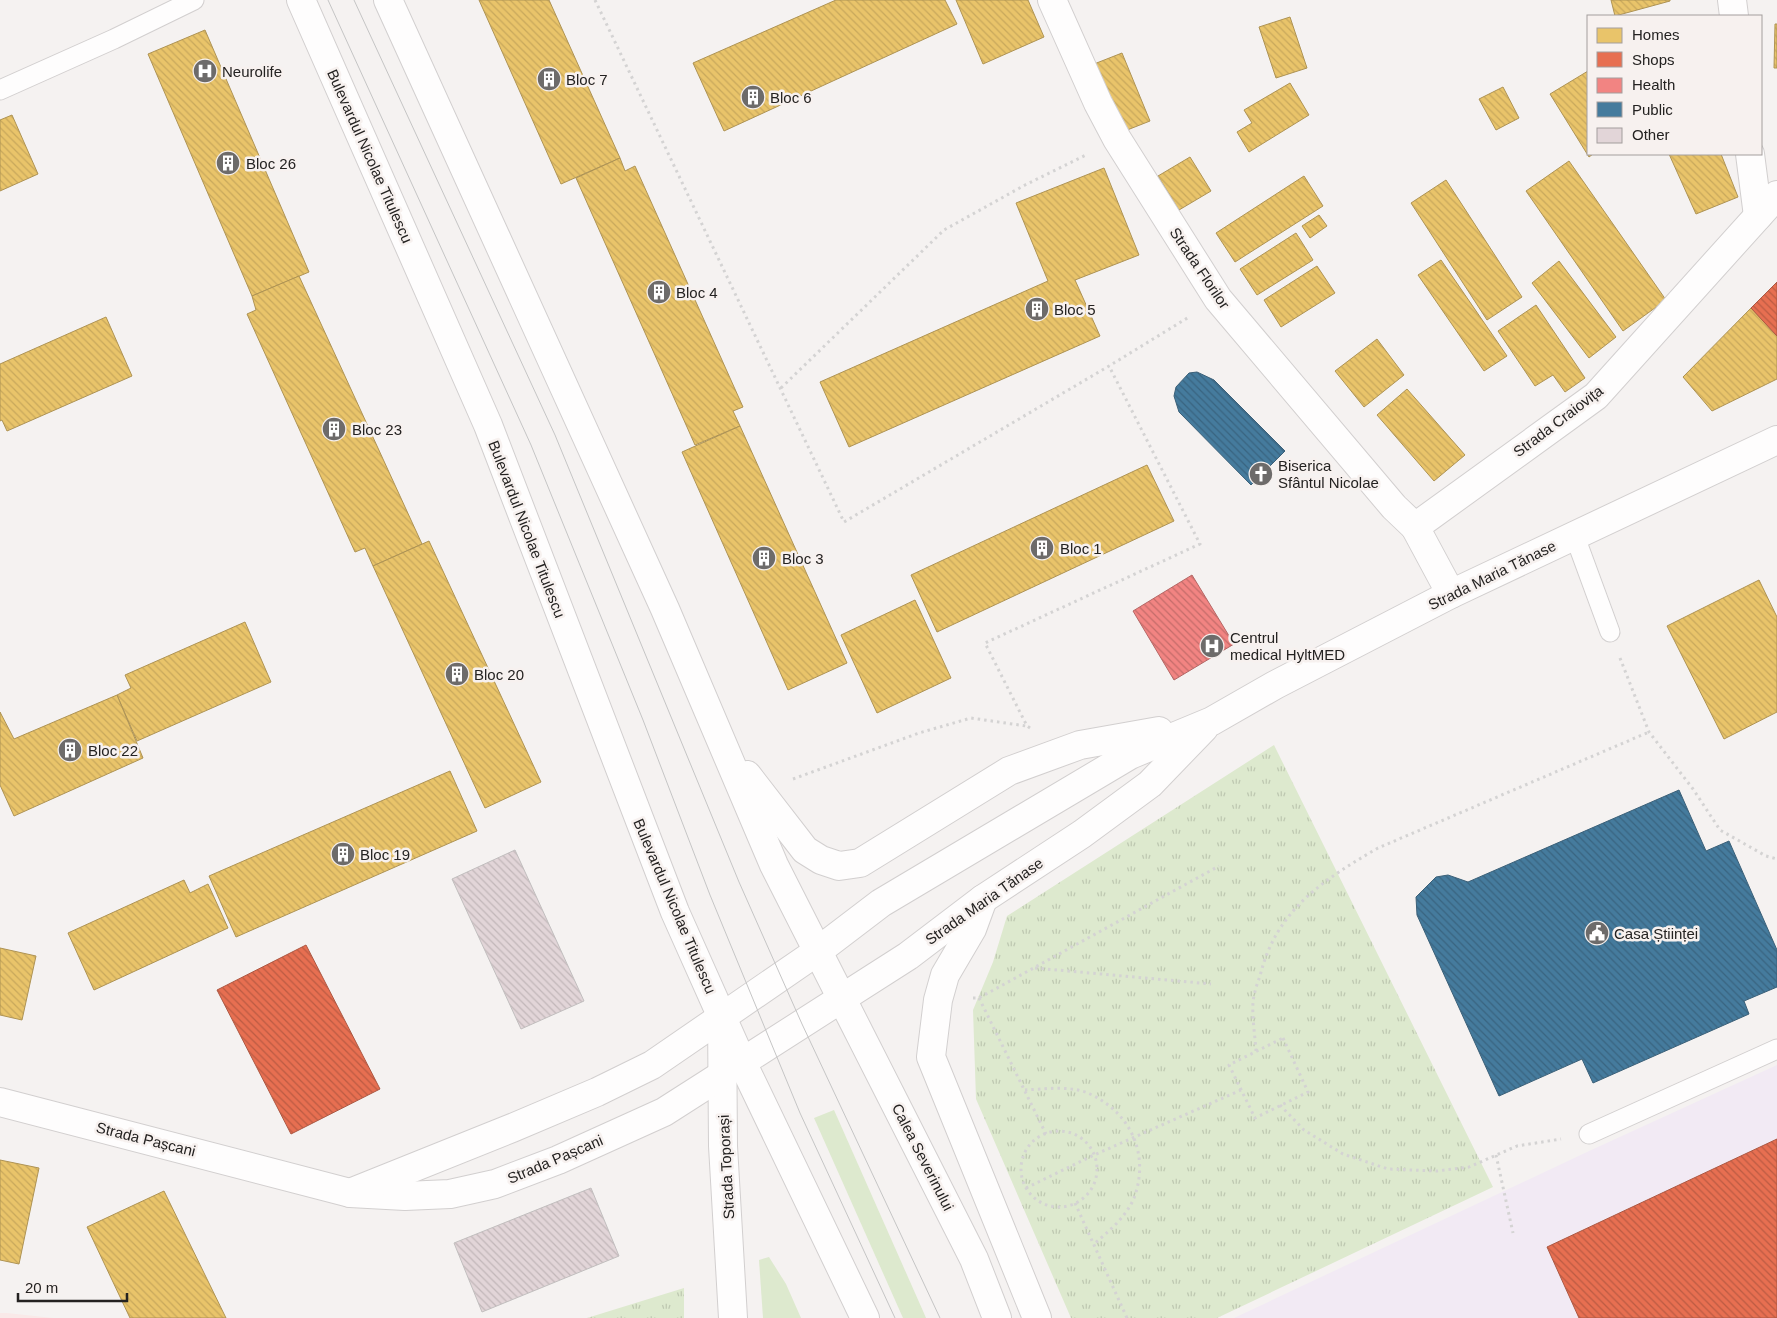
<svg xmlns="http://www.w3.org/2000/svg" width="1777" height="1318" viewBox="0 0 1777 1318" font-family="Helvetica,sans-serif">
<defs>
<pattern id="park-tufts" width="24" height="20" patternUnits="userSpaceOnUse" patternTransform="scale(1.25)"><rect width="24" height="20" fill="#dde9ce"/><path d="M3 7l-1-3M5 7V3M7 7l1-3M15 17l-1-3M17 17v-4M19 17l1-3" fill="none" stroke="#bec8b1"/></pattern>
<pattern id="homes-back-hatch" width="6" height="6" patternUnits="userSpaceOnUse" patternTransform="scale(1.25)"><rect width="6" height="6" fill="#e9c46a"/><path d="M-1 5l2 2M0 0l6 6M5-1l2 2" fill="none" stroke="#c8a85c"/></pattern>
<pattern id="shops-back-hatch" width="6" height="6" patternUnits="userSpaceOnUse" patternTransform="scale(1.25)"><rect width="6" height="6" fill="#e76f51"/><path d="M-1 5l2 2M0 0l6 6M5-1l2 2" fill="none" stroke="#bb5b43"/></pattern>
<pattern id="health-back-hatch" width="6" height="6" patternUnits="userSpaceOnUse" patternTransform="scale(1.25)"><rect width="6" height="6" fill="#f28482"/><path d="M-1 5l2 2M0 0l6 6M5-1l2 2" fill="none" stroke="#c46c6a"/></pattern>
<pattern id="public-back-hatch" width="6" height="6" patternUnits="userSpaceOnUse" patternTransform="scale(1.25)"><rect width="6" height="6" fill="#457b9d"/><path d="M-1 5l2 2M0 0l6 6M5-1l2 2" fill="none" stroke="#396480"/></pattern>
<pattern id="building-back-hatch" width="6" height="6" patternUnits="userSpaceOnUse" patternTransform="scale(1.25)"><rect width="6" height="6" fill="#e2d5d8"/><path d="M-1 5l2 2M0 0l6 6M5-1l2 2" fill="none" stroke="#c2b7b9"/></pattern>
</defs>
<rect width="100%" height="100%" fill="#f5f2f1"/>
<!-- commercial -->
<polygon fill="#f2eaf4" points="1777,1065 1777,1318 1234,1318 1587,1152"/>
<!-- education -->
<polygon fill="#f9e9e8" points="0,1313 7,1313 53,1318 0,1318"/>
<!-- grass -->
<g fill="#dde9ce">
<polygon points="834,1110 923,1311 926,1318 903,1318 814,1118"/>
<polygon points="769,1257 786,1284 801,1318 763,1318 759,1260"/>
</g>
<!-- park -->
<g fill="url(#park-tufts)">
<polygon points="1274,745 1493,1187 1217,1318 1071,1318 976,1099 973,1010 993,962 1007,916"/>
<polygon points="684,1288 684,1318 587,1318"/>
</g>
<!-- homes -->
<g fill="url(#homes-back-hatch)" stroke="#ae9354">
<polygon points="479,0 549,0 620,158 561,184"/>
<polygon points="836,0 945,0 957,24 724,131 693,63"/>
<polygon points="956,0 1028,0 1044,37 983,64"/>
<polygon points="1611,0 1670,0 1670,1 1615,16"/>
<polygon points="1290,17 1307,68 1276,78 1259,27"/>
<polygon points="1775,24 1777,24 1777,68 1774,68"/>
<polygon points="205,30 309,272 252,296 148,54"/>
<polygon points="1122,53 1150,121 1117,134 1089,66"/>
<polygon points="1588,71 1588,154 1593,154 1589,157 1550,94"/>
<polygon points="1290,83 1309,115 1249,152 1237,132 1252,123 1244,110"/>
<polygon points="1503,87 1519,118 1496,130 1479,99"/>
<polygon points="12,115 38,174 0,191 0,120"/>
<polygon points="1669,154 1721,154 1738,197 1696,214"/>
<polygon points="1190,157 1211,191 1179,210 1158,176"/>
<polygon points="620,158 625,171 635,166 743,407 733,411 740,426 695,445 576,178"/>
<polygon points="1569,161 1666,300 1623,331 1526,191"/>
<polygon points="1104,168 1139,255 1075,280 1100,336 849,447 820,382 1048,281 1016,203"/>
<polygon points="1304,176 1323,206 1235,262 1216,233"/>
<polygon points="1446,180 1522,297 1487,320 1411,203"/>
<polygon points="1319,215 1327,226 1310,238 1302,226"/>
<polygon points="1296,233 1313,260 1257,295 1240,269"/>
<polygon points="1441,260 1507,356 1484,371 1418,275"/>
<polygon points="1559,261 1616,337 1589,358 1532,283"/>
<polygon points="1317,266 1335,293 1281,327 1264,300"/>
<polygon points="299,276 422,544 373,566 365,548 355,552 247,314 256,310 252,296"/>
<polygon points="1536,305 1585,378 1565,392 1553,375 1535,386 1498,331"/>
<polygon points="1751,308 1777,336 1777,379 1712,411 1683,377"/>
<polygon points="106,317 132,376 7,431 2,420 0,421 0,364"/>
<polygon points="1377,339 1404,375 1364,407 1335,371"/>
<polygon points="1407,389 1465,455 1434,481 1377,415"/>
<polygon points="740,426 847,663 788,690 682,452"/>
<polygon points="1147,465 1174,521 937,632 911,575"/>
<polygon points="429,541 541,782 485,808 373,566"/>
<polygon points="1759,580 1777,617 1777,712 1724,739 1667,626"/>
<polygon points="915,600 951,678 877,713 841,635"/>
<polygon points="245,622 271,682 137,741 117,695 131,688 125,675"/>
<polygon points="117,695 143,758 14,816 0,785 0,712 14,739"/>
<polygon points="450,771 477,831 236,937 209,876"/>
<polygon points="184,880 190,893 208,884 228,928 94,990 68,933"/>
<polygon points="0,948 36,956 22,1020 0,1015"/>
<polygon points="0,1160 39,1168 19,1264 0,1260"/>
<polygon points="164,1191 226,1318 130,1318 87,1227"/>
</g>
<!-- shops -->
<g fill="url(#shops-back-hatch)" stroke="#ac5843">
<polygon points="1777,282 1777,336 1751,308"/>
<polygon points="306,945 380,1089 291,1134 217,990"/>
<polygon points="1777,1139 1777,1318 1579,1318 1547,1247"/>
</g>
<!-- health -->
<polygon fill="url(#health-back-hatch)" stroke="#b46765" points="1192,575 1234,644 1174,680 1133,611"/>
<!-- public -->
<g fill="url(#public-back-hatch)" stroke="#3b6078">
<polygon points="1197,372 1214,380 1285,451 1251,485 1179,412 1174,396 1176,387 1189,373"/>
<polygon points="1679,790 1706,851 1729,841 1777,950 1777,987 1744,1001 1749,1014 1593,1083 1582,1059 1499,1096 1417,915 1416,897 1436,877 1448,875 1468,882"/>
</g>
<!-- building -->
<g fill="url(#building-back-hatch)" stroke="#c1bebe">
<polygon points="515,850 584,1001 521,1029 452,879"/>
<polygon points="591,1188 619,1256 482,1312 454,1243"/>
</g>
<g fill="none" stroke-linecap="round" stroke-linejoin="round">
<!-- lane casing -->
<g stroke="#d2cfcf" stroke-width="21">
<g id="lane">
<polyline points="0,90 114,39 194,0"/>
<polyline points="1574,534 1610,632"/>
<polyline points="1589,1134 1777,1049"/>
</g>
</g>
<!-- street casing -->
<g stroke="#d2cfcf" stroke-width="30">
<g id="street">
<polyline points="1052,0 1098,103 1117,139 1218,299 1394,507 1415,527"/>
<polyline points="1732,0 1734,16"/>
<polyline points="1750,154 1758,216"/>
<polyline points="722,1016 723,1146 733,1318"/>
</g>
</g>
<!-- secondary casing -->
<g stroke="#d2cfcf" stroke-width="30">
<g id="secondary">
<polyline points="301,0 488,425 675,912 742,1062 865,1318"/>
<polyline points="388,0 665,609 774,865 974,1259 997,1318"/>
<polyline points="1451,594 1415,527 1596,396 1777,195"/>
<polyline points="747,775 805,850 821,860 839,866 860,863 1009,771 1080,745 1159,731"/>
<polyline points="983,899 972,929 945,975 938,1000 931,1057 1037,1318"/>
<polyline points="0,1102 350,1193 405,1196 450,1194 495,1184 558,1160 664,1112 908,956 983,899 1082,834 1150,784 1204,728"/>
<polyline points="350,1193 512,1128 597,1092 652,1065 818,951 881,903 1130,755 1212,721 1275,685 1451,594 1777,440"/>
</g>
</g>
<!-- path -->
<g stroke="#d4d3d3" stroke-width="3" stroke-dasharray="2.5 4" stroke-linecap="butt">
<polyline points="595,0 844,522 1109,366 1189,317"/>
<polyline points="781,388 944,230 1025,185 1088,154"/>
<polyline points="1620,658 1649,732 1693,789 1720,830 1766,856 1777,859"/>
<polyline points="1030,728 1027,726 985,643 1200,544 1109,366"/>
<polyline points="793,779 919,733 971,718 1026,726"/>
<polyline points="1035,968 1211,984"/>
<polyline points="973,998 979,998 1219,866"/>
<polyline points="979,998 1046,1134"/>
<polygon points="1283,1038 1308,1092 1255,1118 1229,1065"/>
<path d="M1256,1051C1255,1035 1252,1018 1253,1002C1254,993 1257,984 1260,976C1276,910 1323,880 1378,848L1649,732"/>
<path d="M1025,1090C1045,1089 1071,1085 1090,1094C1131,1113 1150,1155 1134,1198C1126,1217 1109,1231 1094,1244"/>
<polyline points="1280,1105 1304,1130 1343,1154 1388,1169 1437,1171 1469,1167 1517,1146 1561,1139"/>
<circle cx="1059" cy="1169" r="38"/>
<polyline points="1496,1155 1513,1233"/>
<polyline points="1026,1188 1094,1155 1241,1090"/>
<polyline points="1075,1203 1127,1318"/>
</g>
<!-- lane -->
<use href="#lane" stroke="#fefdfd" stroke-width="19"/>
<!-- street -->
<use href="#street" stroke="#fefdfd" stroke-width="28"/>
<!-- secondary -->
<use href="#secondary" stroke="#fefdfd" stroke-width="28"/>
<!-- tram -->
<g stroke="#c5c5c5" stroke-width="1">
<polyline points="328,0 531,445 643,720 710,895 800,1113 895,1318"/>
<polyline points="354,0 555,435 739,882 802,1024 940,1318"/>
</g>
</g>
<!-- icons -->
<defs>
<g id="hospital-disc" transform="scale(1.25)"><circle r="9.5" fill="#6d6b6a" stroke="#f7f1ef"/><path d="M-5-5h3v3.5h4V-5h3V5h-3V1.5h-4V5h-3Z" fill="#fff"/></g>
<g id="building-disc" transform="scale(1.25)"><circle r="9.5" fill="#6d6b6a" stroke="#f7f1ef"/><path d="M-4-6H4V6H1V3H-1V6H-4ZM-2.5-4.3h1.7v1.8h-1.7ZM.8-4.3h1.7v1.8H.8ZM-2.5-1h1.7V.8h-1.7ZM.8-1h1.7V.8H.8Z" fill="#fff"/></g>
<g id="church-disc" transform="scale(1.25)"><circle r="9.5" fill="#6d6b6a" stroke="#f7f1ef"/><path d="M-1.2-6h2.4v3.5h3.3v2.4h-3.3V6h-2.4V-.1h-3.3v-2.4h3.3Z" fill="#fff"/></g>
<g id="civic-disc" transform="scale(1.25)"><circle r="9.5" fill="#6d6b6a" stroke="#f7f1ef"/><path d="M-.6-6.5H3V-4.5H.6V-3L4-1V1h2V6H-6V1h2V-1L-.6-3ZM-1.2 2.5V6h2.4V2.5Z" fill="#fff"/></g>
</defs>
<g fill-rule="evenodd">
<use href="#hospital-disc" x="205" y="71"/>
<use href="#building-disc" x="549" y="79"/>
<use href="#building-disc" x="753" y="97"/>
<use href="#building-disc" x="228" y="163"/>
<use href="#building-disc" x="659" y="292"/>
<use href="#building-disc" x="1037" y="309"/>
<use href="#building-disc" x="334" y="429"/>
<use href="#church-disc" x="1261" y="474"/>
<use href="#building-disc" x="1042" y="548"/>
<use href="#building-disc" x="764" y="558"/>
<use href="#hospital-disc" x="1212" y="646"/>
<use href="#building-disc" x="457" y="674"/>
<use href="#building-disc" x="70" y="750"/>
<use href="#building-disc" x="343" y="854"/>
<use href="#civic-disc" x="1597" y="933"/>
</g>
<g text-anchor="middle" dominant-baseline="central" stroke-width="5" stroke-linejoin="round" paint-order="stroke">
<!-- poi labels -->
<g font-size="15" fill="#242221" stroke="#f7f1ef" text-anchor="start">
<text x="222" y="71">Neurolife</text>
<text x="566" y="79">Bloc 7</text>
<text x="770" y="97">Bloc 6</text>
<text x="246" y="163">Bloc 26</text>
<text x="676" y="292">Bloc 4</text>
<text x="1054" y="309">Bloc 5</text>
<text x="352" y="429">Bloc 23</text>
<text x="1278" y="465">Biserica<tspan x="1278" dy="17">Sfântul Nicolae</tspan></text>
<text x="1060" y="548">Bloc 1</text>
<text x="782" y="558">Bloc 3</text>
<text x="1230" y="637">Centrul<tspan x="1230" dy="17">medical HyltMED</tspan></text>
<text x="474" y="674">Bloc 20</text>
<text x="88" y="750">Bloc 22</text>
<text x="360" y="854">Bloc 19</text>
<text x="1614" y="933">Casa Științei</text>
</g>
<!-- street labels -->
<g font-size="15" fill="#242221" stroke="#f7f1ef">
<text transform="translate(370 156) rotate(66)">Bulevardul Nicolae Titulescu</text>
<text transform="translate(1200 268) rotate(56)">Strada Florilor</text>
<text transform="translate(1558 421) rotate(-37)">Strada Craiovița</text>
<text transform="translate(527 529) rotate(69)">Bulevardul Nicolae Titulescu</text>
<text transform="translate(1492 575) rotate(-26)">Strada Maria Tănase</text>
<text transform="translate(984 901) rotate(-35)">Strada Maria Tănase</text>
<text transform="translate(675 906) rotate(67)">Bulevardul Nicolae Titulescu</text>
<text transform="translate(146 1139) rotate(14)">Strada Pașcani</text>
<text transform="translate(923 1157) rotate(63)">Calea Severinului</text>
<text transform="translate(555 1159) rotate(-23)">Strada Pașcani</text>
<text transform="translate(726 1167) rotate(-93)">Strada Toporași</text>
</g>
</g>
<!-- legend -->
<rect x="1587" y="15" width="175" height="140" fill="#f7f1ef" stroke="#a39e9d"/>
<rect x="1597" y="28" width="25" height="15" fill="#e9c46a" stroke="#a39e9d"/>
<text x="1632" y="40" font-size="15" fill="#242221">Homes</text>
<rect x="1597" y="52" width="25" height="15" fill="#e76f51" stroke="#a39e9d"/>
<text x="1632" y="65" font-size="15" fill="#242221">Shops</text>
<rect x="1597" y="78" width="25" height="15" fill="#f28482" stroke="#a39e9d"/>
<text x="1632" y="90" font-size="15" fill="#242221">Health</text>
<rect x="1597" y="102" width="25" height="15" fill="#457b9d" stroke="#a39e9d"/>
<text x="1632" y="115" font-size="15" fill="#242221">Public</text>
<rect x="1597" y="128" width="25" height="15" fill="#e2d5d8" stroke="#a39e9d"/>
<text x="1632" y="140" font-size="15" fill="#242221">Other</text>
<!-- scale -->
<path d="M18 1293v8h109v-8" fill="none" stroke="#242221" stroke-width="2.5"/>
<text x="25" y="1293" font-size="15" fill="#242221" stroke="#f7f1ef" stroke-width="4" paint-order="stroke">20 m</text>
</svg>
